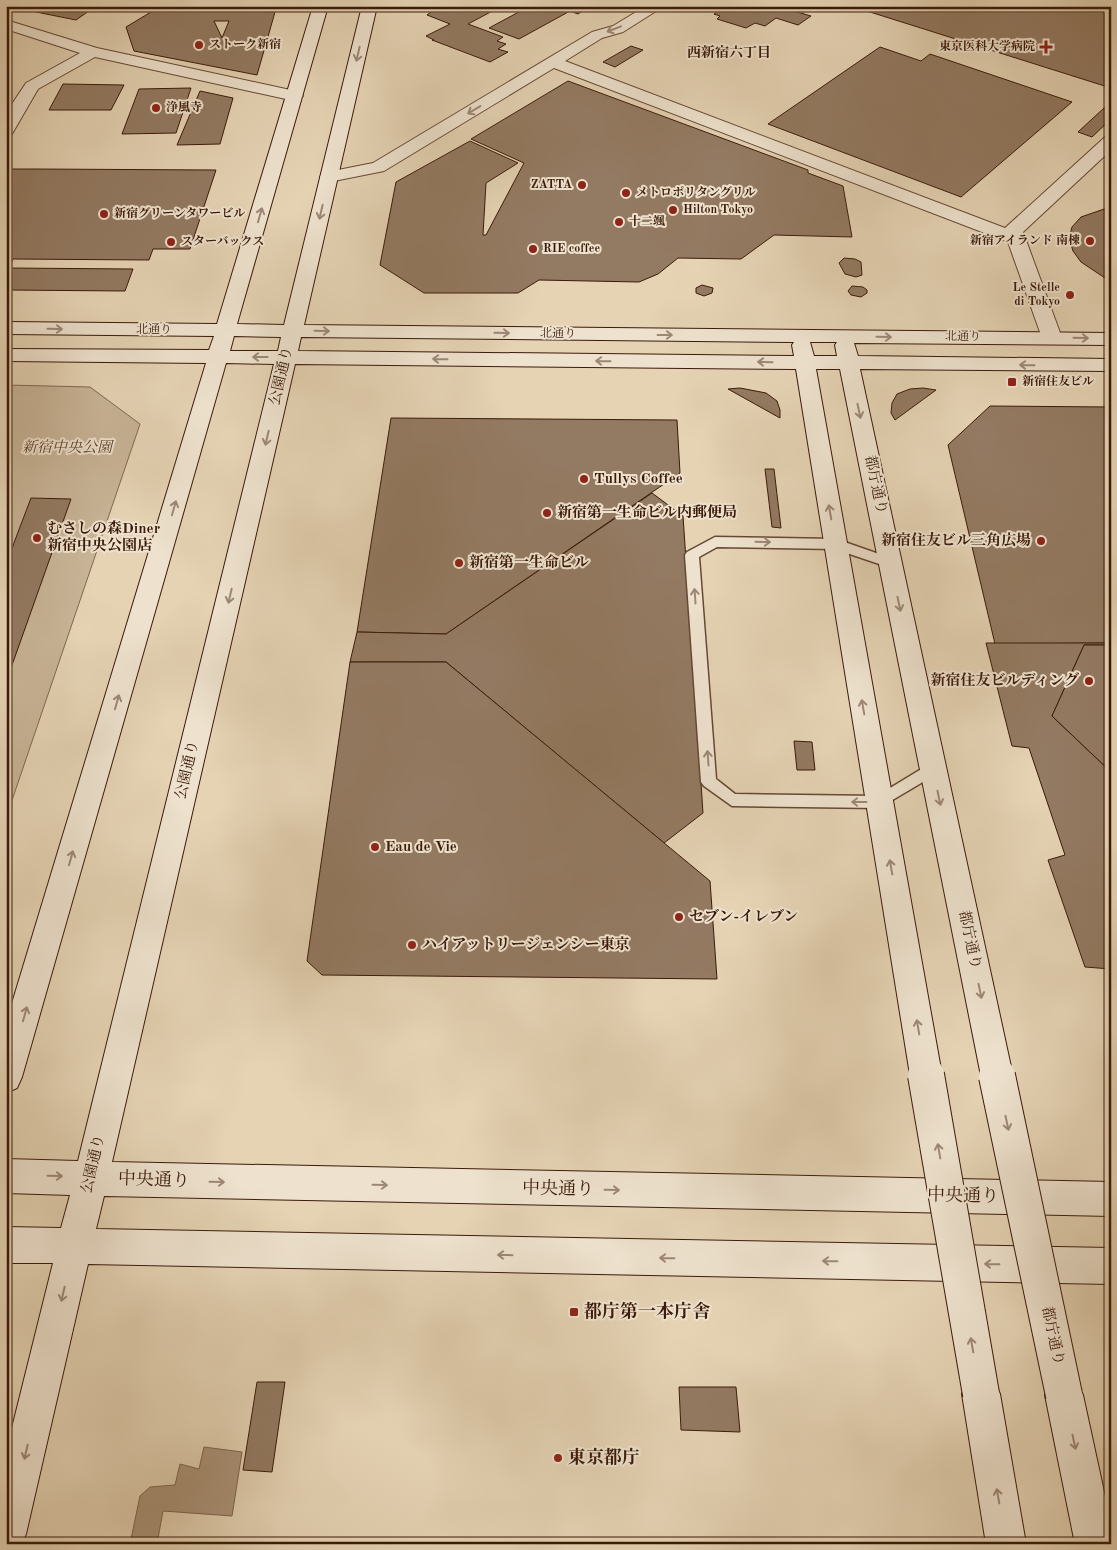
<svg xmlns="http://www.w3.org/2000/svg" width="1117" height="1550" viewBox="0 0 1117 1550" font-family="'Old Standard TT','Noto Serif JP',serif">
<rect width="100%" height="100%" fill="#e5d3b4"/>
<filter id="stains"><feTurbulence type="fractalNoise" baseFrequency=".004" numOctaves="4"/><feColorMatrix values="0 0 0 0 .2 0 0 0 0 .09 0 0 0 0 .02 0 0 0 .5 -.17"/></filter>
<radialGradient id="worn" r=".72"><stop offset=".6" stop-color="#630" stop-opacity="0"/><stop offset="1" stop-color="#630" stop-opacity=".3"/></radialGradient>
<!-- green -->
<polygon fill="#c8b497" stroke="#826750" points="6,385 90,387 140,424 6,818"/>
<!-- water -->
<polygon fill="#ab947a" stroke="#7e634d" points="204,1447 242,1452 232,1516 163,1511 157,1544 130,1544 140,1496 150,1487 175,1485 180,1464 199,1469"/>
<!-- building -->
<g fill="#937a62" stroke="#3b1a0a" fill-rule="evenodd">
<polygon points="6,6 96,6 76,20"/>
<path d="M161,6H211L215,10L275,12L257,75L134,51L126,27ZM214,21H229L222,38Z"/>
<polygon points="434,6 498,8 468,24 503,37 497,41 506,44 498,49 508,52 490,62 432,40 434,40 426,36 450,24 427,15 431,12 426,11"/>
<polygon points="530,6 558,6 570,11 519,39 489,28"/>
<polygon points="557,6 590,6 578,14"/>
<polygon points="709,6 802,6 794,11 811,16 798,25 776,18 765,26 755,23 746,28 717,19 720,16 714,14 720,10"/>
<polygon points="851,6 1111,6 1111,88"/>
<polygon points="631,46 643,50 615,67 603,62"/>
<polygon points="880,47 921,61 930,54 1072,102 961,197 768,124"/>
<polygon points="568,81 808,170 808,173 843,186 852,237 774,235 741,259 678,258 658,274 639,282 539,280 518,293 424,293 380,265 396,182 470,141 518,163 486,183 483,235 486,235 524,163 471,139"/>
<polygon points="63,84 124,85 111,110 49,110"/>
<polygon points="191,88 176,133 122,134 139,89"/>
<polygon points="200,91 233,98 220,144 177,145"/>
<polygon points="1104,108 1111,110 1111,119 1092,137 1078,132"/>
<polygon points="9,169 35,169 216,170 190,249 153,249 149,260 13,259 9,268 133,269 125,291 6,290 6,173"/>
<polygon points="1110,207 1111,206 1111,282 1081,262 1073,251 1069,238 1072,227 1081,217"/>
<polygon points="844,258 855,259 861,262 862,275 856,277 845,274 839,263"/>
<polygon points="702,285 713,288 712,293 704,296 696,293 696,288"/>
<polygon points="852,286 863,287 867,290 867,293 861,297 851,295 848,291"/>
<polygon points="740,388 766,393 777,401 780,410 780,418 728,389"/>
<polygon points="923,388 936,390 895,420 891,413 892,403 897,394 910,389"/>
<polygon points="990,406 1111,407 1111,643 995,644 948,445"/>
<polygon points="391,418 677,420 680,473 446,634 357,632"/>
<polygon points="765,469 774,469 781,528 772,527"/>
<polygon points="652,493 683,516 703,813 664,843 446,662 350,662 357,632 446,634"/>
<polygon points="31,498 71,499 6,682 6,564"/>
<polygon points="986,643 1111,643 1111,645 1084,645 1052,716 1111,772 1111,969 1085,967 1048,860 1065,855 1029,748 1012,746"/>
<polygon points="1084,645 1111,645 1111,772 1052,716"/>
<polygon points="350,662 446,662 710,881 717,979 322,975 307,961"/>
<polygon points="794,741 812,742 815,770 797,770"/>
<polygon points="257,1382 285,1382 272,1472 243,1470"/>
<polygon points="679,1387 736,1387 740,1432 681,1430"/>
</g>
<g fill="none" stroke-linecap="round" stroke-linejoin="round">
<!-- service casing -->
<g stroke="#664834" stroke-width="3">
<polygon id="service" points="715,537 836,539 896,560 898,563 891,568 835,549 717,547 699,557 716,779 735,794 877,796 928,765 933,763 938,765 940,769 938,773 879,808 732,806 704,786 701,782 685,555 687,552"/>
</g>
<!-- minor casing -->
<g stroke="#664834" stroke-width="2">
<g id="minor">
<polygon points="646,6 664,6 623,32 602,38 565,61 1005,228 1105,137 1111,136 1111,150 1023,232 1062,338 1059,342 1052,344 1045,342 1042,338 1008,242 554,68 384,171 329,182 323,181 320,177 323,173 373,163 592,32 613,26"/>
<polygon points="6,20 97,48 295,91 303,96 295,101 95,57 38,89 12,134 6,135 6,113 26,83 80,53 6,29"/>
</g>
</g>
<!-- secondary casing -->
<g stroke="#3b1a0a" stroke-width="2">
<g id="secondary">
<path d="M313,6H328L237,324L284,325L362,6H377L304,325L1111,333V345L854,343L858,356L1111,359V371L860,369L1013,1076L1008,1087L997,1092L986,1087L981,1076L840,369H816L942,1075L937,1086L926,1091L915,1086L910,1075L796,369L295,364L112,1162L1111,1182V1216L104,1196L96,1229L1111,1248V1284L88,1264L26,1534L22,1544H6V1452L53,1263H6V1227L61,1228L70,1195L6,1193V1159L78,1161L274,364L226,363L22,1077L17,1088L6,1093V1023L206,363L6,361V349L209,350L214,336L6,334V322L217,324ZM234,336L281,337L278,351H230ZM301,337L794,342L792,345L794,356L298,351ZM810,342H837L835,345L837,356H814Z"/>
<polygon points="981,1375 994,1381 1000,1394 1026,1544 986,1544 962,1394 968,1381"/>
<polygon points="1064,1376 1077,1382 1083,1395 1111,1524 1111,1544 1075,1544 1045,1395 1051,1382"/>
</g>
</g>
<!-- service -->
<use href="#service" fill="#eee2ce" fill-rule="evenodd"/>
<!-- minor -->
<use href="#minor" fill="#eee2ce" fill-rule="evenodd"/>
<!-- secondary -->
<use href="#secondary" fill="#eee2ce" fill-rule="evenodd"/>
<!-- secondary-bridge casing -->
<g stroke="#3b1a0a" stroke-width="38" stroke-linecap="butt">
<g id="secondary-bridge">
<polyline points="926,1075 981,1394"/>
<polyline points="997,1076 1064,1395"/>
</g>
</g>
<!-- secondary-bridge -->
<use href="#secondary-bridge" stroke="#eee2ce" stroke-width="36"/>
</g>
<!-- one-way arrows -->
<defs><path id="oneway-shaft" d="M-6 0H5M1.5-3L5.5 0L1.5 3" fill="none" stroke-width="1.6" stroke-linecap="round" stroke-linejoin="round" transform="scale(1.25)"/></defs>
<g stroke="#9d8876">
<use href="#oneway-shaft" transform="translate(614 29) rotate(159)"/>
<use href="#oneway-shaft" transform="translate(358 54) rotate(103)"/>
<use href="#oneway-shaft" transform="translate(474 110) rotate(149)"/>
<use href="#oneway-shaft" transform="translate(321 212) rotate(103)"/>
<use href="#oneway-shaft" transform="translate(260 215) rotate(-74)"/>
<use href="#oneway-shaft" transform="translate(55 329) rotate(1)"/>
<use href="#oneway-shaft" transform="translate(322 331) rotate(1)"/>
<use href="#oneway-shaft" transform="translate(502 333) rotate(1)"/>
<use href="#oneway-shaft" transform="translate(665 335)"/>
<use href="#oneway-shaft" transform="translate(884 337) rotate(1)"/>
<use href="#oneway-shaft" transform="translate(1081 338) rotate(1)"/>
<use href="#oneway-shaft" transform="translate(260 357) rotate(-180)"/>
<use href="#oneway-shaft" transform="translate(440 359) rotate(-179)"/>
<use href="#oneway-shaft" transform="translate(603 361) rotate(-179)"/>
<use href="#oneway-shaft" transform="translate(765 362) rotate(-179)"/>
<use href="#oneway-shaft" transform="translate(1027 365) rotate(-179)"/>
<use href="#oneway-shaft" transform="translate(859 411) rotate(78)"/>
<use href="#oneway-shaft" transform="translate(267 438) rotate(103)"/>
<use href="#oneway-shaft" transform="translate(174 508) rotate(-74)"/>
<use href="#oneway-shaft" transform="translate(830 512) rotate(-100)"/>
<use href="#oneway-shaft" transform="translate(763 542) rotate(1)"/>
<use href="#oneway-shaft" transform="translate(230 596) rotate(103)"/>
<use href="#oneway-shaft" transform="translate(695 596) rotate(-94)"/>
<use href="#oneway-shaft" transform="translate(899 604) rotate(78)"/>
<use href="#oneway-shaft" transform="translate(117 702) rotate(-74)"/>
<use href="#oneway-shaft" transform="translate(863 707) rotate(-100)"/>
<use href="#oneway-shaft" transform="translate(708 758) rotate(-94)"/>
<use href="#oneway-shaft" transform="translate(939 798) rotate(78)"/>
<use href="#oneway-shaft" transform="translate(859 802) rotate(-180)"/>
<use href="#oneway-shaft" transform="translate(71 858) rotate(-74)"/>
<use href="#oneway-shaft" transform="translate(891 867) rotate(-100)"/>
<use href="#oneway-shaft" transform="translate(980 991) rotate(78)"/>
<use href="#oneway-shaft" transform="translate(25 1014) rotate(-74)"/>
<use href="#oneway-shaft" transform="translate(918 1027) rotate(-100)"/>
<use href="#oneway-shaft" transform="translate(1007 1123) rotate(78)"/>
<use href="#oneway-shaft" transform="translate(939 1151) rotate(-100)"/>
<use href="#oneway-shaft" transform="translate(55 1176) rotate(1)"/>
<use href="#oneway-shaft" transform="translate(217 1182) rotate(1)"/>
<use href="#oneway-shaft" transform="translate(380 1185) rotate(1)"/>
<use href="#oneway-shaft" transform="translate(612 1190) rotate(1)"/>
<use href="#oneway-shaft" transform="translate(505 1255) rotate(-179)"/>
<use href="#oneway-shaft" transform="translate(667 1258) rotate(-179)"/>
<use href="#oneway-shaft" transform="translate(830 1261) rotate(-179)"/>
<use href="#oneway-shaft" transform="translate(992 1264) rotate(-179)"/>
<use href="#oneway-shaft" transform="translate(63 1294) rotate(103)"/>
<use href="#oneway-shaft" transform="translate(972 1345) rotate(-100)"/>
<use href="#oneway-shaft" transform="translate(1074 1442) rotate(78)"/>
<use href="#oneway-shaft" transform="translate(26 1452) rotate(103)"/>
<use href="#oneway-shaft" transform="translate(998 1496) rotate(-100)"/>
</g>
<!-- markers -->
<g fill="#8f2418" stroke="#eee2ce" stroke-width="2">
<circle cx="199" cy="45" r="5"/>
<path d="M1043.5 39.5h5v5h5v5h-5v5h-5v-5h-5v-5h5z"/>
<circle cx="156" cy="108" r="5"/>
<circle cx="582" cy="185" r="5"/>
<circle cx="626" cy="193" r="5"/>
<circle cx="673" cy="210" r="5"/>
<circle cx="104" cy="214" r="5"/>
<circle cx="619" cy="222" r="5"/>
<circle cx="1090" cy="241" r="5"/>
<circle cx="171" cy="242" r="5"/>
<circle cx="533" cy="249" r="5"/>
<circle cx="1070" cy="295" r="5"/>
<rect x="1007" y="377" width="10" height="10" rx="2.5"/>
<circle cx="584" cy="479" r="5"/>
<circle cx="547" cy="513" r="5"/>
<circle cx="37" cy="538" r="5"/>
<circle cx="1041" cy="541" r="5"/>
<circle cx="459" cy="563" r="5"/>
<circle cx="1089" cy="681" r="5"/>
<circle cx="375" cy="847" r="5"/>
<circle cx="679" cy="917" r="5"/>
<circle cx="412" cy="945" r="5"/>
<rect x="569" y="1307" width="10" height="10" rx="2.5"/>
<circle cx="558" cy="1458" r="5"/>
</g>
<g text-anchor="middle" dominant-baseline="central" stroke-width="4" stroke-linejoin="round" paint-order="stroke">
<!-- far-poi labels -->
<g font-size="12" font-weight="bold" fill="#3b1a0a" stroke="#eee2ce" text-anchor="start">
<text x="209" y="45">ストーク新宿</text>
<text x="1035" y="47" text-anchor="end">東京医科大学病院</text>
<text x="166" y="108">浄風寺</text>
<text x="572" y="185" text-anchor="end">ZATTA</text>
<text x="636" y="193">メトロポリタングリル</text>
<text x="683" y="210">Hilton Tokyo</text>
<text x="114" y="214">新宿グリーンタワービル</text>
<text x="629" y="222">十二颯</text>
<text x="1080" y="241" text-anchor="end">新宿アイランド 南棟</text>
<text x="181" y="242">スターバックス</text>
<text x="543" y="249">RIE coffee</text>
<text x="1060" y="288" text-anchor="end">Le Stelle<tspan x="1060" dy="14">di Tokyo</tspan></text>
<text x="1022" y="382">新宿住友ビル</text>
</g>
<!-- far-street labels -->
<g font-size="12" fill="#3b1a0a" stroke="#eee2ce">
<text x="154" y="330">北通り</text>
<text transform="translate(558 334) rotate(1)">北通り</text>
<text transform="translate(963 337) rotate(1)">北通り</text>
</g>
<!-- far-neighbourhood labels -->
<g font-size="14" font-weight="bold" fill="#3b1a0a" stroke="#eee2ce">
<text x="729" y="53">西新宿六丁目</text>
</g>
<!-- street labels -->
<g font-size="15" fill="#3b1a0a" stroke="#eee2ce">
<text transform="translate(282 376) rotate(-77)">公園通り</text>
<text transform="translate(875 485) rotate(78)">都庁通り</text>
<text transform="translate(188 770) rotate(-77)">公園通り</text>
<text transform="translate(969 940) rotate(78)">都庁通り</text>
<text transform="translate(94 1164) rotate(-77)">公園通り</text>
<text transform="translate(1052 1336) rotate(78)">都庁通り</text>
</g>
<!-- park labels -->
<g font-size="15" font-style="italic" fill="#5e402d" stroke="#eee2ce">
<text x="67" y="448">新宿中央公園</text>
</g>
<!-- poi labels -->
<g font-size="15" font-weight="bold" fill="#3b1a0a" stroke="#eee2ce" text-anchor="start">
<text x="594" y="479">Tullys Coffee</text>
<text x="557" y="513">新宿第一生命ビル内郵便局</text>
<text x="47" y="529">むさしの森Diner<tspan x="47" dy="17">新宿中央公園店</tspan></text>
<text x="1031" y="541" text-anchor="end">新宿住友ビル三角広場</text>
<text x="469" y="563">新宿第一生命ビル</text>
<text x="1079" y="681" text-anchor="end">新宿住友ビルディング</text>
<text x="385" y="847">Eau de Vie</text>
<text x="689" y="917">セブン-イレブン</text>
<text x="422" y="945">ハイアットリージェンシー東京</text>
</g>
<!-- near-street labels -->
<g font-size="18" fill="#3b1a0a" stroke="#eee2ce">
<text transform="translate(154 1180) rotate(2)">中央通り</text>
<text transform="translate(558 1189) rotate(1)">中央通り</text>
<text transform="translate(963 1196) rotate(1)">中央通り</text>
</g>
<!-- near-poi labels -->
<g font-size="18" font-weight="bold" fill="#3b1a0a" stroke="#eee2ce" text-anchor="start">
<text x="584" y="1312">都庁第一本庁舎</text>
<text x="568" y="1458">東京都庁</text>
</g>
</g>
<!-- margin -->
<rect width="1117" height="1550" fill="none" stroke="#e5d3b4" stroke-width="25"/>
<rect x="8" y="8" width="1102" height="1535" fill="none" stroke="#3b1a0a" stroke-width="2.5"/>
<rect x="12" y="12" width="1092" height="1525" fill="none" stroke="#3b1a0a"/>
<rect width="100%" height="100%" filter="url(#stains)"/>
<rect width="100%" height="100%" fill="url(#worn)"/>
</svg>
